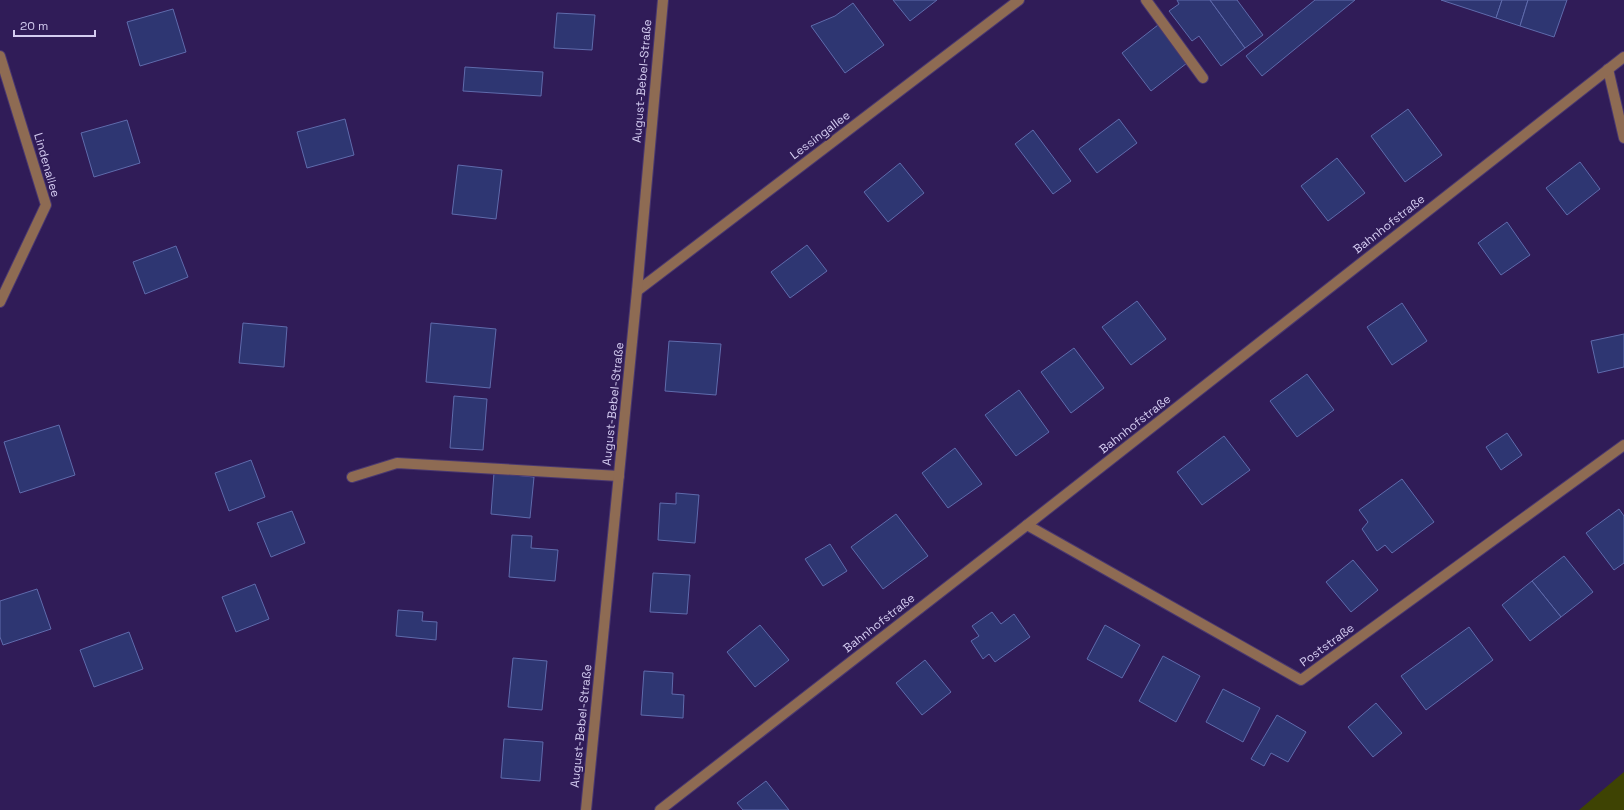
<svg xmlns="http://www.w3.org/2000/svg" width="1624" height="810" viewBox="0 0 1624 810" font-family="'Space Grotesk',sans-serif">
<rect width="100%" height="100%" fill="#301c58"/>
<!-- green -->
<polygon fill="#3e4303" points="1624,772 1624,810 1579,810"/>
<!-- building -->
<g fill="#2e3672" stroke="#5f6bac">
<polygon points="893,0 937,0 910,21"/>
<polygon points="1177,0 1210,0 1245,48 1221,66 1199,36 1192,41 1169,11 1179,4"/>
<polygon points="1210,0 1237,0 1263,35 1245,48"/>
<polygon points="1315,0 1355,0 1262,76 1246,56"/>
<polygon points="1441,0 1502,0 1496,18"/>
<polygon points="1502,0 1528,0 1520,26 1496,18"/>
<polygon points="1528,0 1567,0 1554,37 1520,26"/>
<polygon points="853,3 884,45 845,73 811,26 835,16"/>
<polygon points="173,9 186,52 140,66 127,22"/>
<polygon points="557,13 595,15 592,50 554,48"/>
<polygon points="1158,25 1187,63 1151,91 1122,53"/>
<polygon points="465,67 543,72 541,96 463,91"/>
<polygon points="1408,109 1442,155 1405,182 1371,136"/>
<polygon points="345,119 354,155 307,168 297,132"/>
<polygon points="1119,119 1137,143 1097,173 1079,149"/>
<polygon points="127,120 140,163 94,177 81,133"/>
<polygon points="1033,130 1071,181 1053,194 1015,144"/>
<polygon points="1337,158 1365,193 1328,221 1301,186"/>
<polygon points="1580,162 1600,189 1567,215 1546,188"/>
<polygon points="900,163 924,193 888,222 864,192"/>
<polygon points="458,165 502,170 496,219 452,214"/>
<polygon points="1507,222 1530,255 1501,275 1478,243"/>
<polygon points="807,245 827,271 790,298 771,272"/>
<polygon points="176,246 188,277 145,294 133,262"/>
<polygon points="1137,301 1166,339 1131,365 1102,327"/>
<polygon points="1402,303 1427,341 1392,365 1367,327"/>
<polygon points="243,323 287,327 284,367 239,363"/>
<polygon points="431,323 496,329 490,388 426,382"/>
<polygon points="1624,334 1624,367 1598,373 1591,341"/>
<polygon points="669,341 721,344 716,395 665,391"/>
<polygon points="1074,348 1104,388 1071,413 1041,372"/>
<polygon points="1307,374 1334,410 1297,437 1270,401"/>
<polygon points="1019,390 1049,432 1016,456 985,415"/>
<polygon points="454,396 487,399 483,450 450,448"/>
<polygon points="59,425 75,475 20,493 4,442"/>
<polygon points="1507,433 1522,455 1501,470 1486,447"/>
<polygon points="1224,436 1250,470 1202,505 1177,472"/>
<polygon points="955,448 982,484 948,508 922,473"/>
<polygon points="251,460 265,497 229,511 215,473"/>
<polygon points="494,473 534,477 530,518 491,514"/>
<polygon points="1402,479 1434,522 1392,553 1385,545 1377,551 1362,529 1368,522 1359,510"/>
<polygon points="676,493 699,495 695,543 658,540 660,503 676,504"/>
<polygon points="1619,509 1624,516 1624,563 1614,570 1586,533"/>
<polygon points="292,511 305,543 271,557 257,523"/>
<polygon points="896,514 928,556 883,589 851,547"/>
<polygon points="512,535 532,536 531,548 558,550 555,581 509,577"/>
<polygon points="830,544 847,571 823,586 805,559"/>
<polygon points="1564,556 1593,592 1561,617 1532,581"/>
<polygon points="1353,560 1378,590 1351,612 1326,582"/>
<polygon points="653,573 690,575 687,614 650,612"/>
<polygon points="1532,581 1561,617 1530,641 1502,605"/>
<polygon points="255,584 269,619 236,632 222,597"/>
<polygon points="37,589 51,629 3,645 0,637 0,601"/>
<polygon points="398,610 423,612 422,621 437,622 436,640 396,636"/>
<polygon points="992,612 1001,624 1014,614 1030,637 995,662 989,654 983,659 971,641 979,636 972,626"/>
<polygon points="760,625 789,660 755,687 727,652"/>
<polygon points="1105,625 1140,645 1122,678 1087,659"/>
<polygon points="1469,627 1493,660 1426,710 1401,676"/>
<polygon points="129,632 143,669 94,687 80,650"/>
<polygon points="1163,656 1200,676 1176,722 1139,701"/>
<polygon points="513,658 547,661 542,710 508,707"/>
<polygon points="925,660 951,692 922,715 896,683"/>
<polygon points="644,671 673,673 672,694 684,695 683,718 641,715"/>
<polygon points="1223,689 1260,708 1243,742 1206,722"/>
<polygon points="1376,703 1402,733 1373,757 1348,727"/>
<polygon points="1277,715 1306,732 1288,762 1271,753 1264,766 1251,759"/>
<polygon points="504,739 543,742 540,781 501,778"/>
<polygon points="766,781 789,810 743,810 737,803"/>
</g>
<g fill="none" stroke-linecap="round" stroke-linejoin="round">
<!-- minor casing -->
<g stroke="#4a3870" stroke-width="12">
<g id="minor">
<polyline points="1146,0 1203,78"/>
<polyline points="0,56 46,205 0,302"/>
<polyline points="1608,69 1624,138"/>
<polyline points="637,291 1019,0"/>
<polyline points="352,477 397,463 619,476"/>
<polyline points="1027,525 1301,680 1624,445"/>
<polyline points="586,810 637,291 663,0"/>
<polyline points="660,810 1027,525 1624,57"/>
</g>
</g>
<!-- minor -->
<use href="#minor" stroke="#8e6b53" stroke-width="10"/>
</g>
<g text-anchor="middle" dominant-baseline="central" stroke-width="4" stroke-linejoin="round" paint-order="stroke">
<!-- street labels -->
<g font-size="12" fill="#d4ccf1" stroke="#301c58">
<text transform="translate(642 81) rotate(-85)">August-Bebel-Straße</text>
<text transform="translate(820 135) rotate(-37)">Lessingallee</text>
<text transform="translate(47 165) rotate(74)">Lindenallee</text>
<text transform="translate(1389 224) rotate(-38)">Bahnhofstraße</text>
<text transform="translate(613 404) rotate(-84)">August-Bebel-Straße</text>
<text transform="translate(1135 424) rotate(-38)">Bahnhofstraße</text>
<text transform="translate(879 623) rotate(-38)">Bahnhofstraße</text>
<text transform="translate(1327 645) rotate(-36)">Poststraße</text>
<text transform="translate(581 726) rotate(-84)">August-Bebel-Straße</text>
</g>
</g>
<!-- scale -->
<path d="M14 30v6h81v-6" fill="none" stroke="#d4ccf1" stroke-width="2"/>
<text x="20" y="30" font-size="12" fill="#d4ccf1" stroke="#301c58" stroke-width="3" paint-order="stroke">20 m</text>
</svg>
